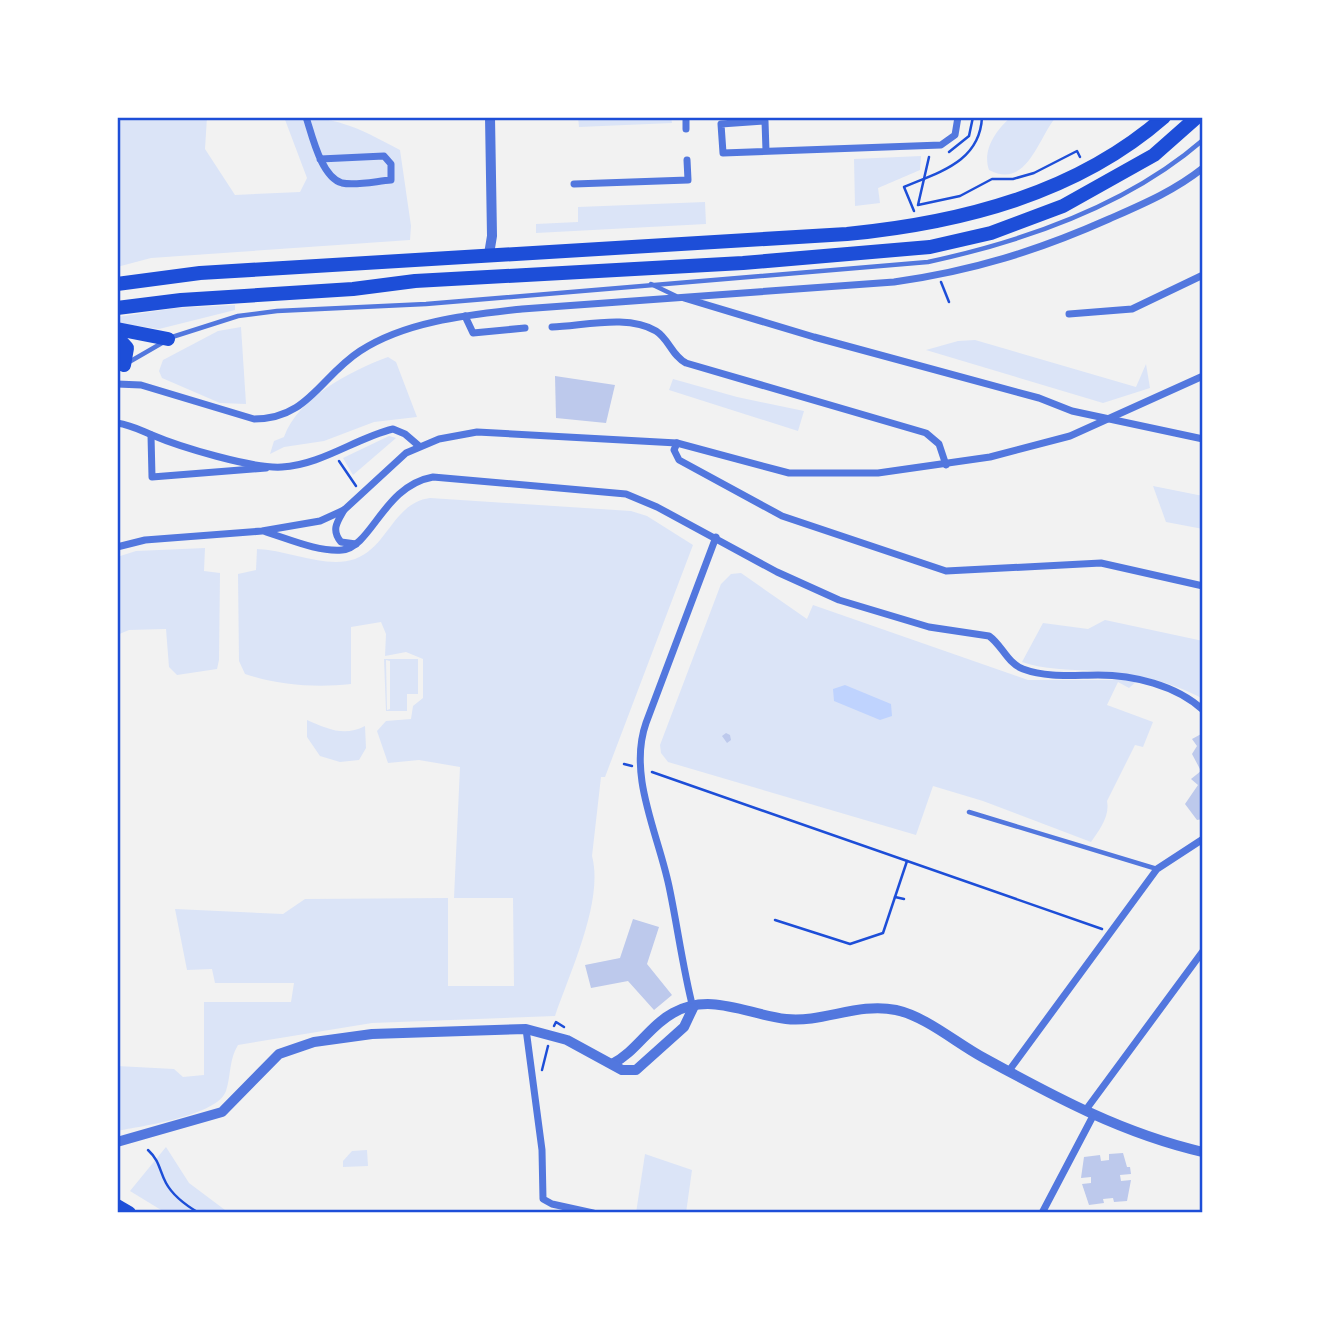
<svg xmlns="http://www.w3.org/2000/svg" width="1320" height="1330" viewBox="0 0 1320 1330" font-family="Poppins,sans-serif">
<rect width="100%" height="100%" fill="#f2f2f2"/>
<!-- green -->
<g fill="#dbe4f7" fill-rule="evenodd">
<path d="M117,117H207L205,149L235,195L300,192L307,178L284,117C338,117 353,125 400,150L411,226L410,240L151,258L117,267Z"/>
<polygon points="578,117 671,117 672,123 579,127"/>
<path d="M1011,117H1056C1038,138 1027,190 989,170C982,150 996,130 1011,117Z"/>
<polygon points="921,156 920,170 878,188 880,203 855,206 854,159"/>
<polygon points="705,202 706,224 536,233 536,224 578,222 578,207"/>
<polygon points="235,305 235,310 159,329 117,323 117,317 176,308"/>
<polygon points="241,327 246,404 220,403 162,378 159,371 163,360 218,331"/>
<polygon points="975,340 1136,387 1146,364 1150,388 1103,403 926,350 958,341"/>
<path d="M388,357L396,362L417,417L374,422L324,441L284,447L270,454L274,441L284,437C298,398 350,371 388,357Z"/>
<polygon points="673,379 737,397 804,411 798,431 669,390"/>
<polygon points="389,436 396,438 353,475 343,458"/>
<polygon points="1153,486 1203,496 1203,529 1166,522"/>
<path d="M430,498L631,511L647,516L693,545L605,777H601L592,856C604,901 570,972 555,1016L372,1023L238,1045C229,1059 231,1076 226,1091C217,1116 142,1126 117,1131V1066L174,1069L183,1077L204,1075V1002H291L294,983H215L212,969L187,970L175,909L283,914L305,899L448,898V986H514L513,898H454L460,767L419,760L388,763L377,731L386,721L411,719L413,706L423,698V659L406,652L385,656L386,634L381,622L351,627V684C315,688 279,685 245,674L239,661L238,574L256,570L257,549C288,550 326,569 355,559C388,547 393,503 430,498Z"/>
<polygon points="205,548 204,571 220,573 219,660 217,669 177,675 169,667 166,629 129,630 117,635 117,557 136,551"/>
<path d="M741,573L807,619L813,605L1028,680H1138L1129,688L1118,682L1107,705L1153,722L1143,747L1135,745L1107,801C1110,816 1100,829 1091,842L983,801L933,786L916,835L668,762L661,753L660,745L721,584L731,574Z"/>
<path d="M1105,620L1203,641V699C1169,680 1131,673 1093,671C1069,669 1044,670 1022,662L1043,623L1088,629Z"/>
<path d="M384,659H418V694H407V711H386ZM386,660L390,661V709L387,710Z"/>
<path d="M307,720C328,729 344,737 365,726L366,748L359,760L340,762L320,756L307,737Z"/>
<polygon points="166,1147 189,1183 229,1213 166,1213 130,1191"/>
<polygon points="367,1150 368,1166 343,1167 343,1161 352,1151"/>
<polygon points="645,1154 692,1170 686,1213 636,1213"/>
</g>
<!-- water -->
<polygon fill="#bfd3fe" points="845,685 891,704 892,716 880,720 834,701 833,689"/>
<!-- building -->
<g fill="#bdc9ec">
<polygon points="555,376 615,385 606,423 556,418"/>
<polygon points="726,733 730,735 731,740 727,743 722,736"/>
<polygon points="1203,733 1203,819 1197,820 1185,804 1198,785 1191,779 1201,771 1192,754 1197,746 1192,739"/>
<polygon points="633,919 659,927 647,964 672,995 654,1010 628,981 591,988 585,965 620,958"/>
<polygon points="1123,1153 1127,1167 1130,1167 1131,1174 1120,1175 1121,1181 1131,1180 1127,1201 1114,1202 1113,1198 1103,1199 1104,1203 1089,1205 1082,1184 1091,1183 1091,1177 1081,1178 1084,1157 1100,1155 1101,1161 1109,1160 1109,1154"/>
</g>
<g fill="none" stroke-linecap="round" stroke-linejoin="round">
<!-- path -->
<g stroke="#1d4ed8" stroke-width="2.5">
<polyline points="949,152 969,136 973,117"/>
<polyline points="929,157 918,205 960,196 992,179 1013,179 1034,173 1077,151 1080,157"/>
<path d="M914,211L904,187C939,172 980,162 982,117"/>
<polyline points="941,282 949,302"/>
<polyline points="339,461 356,486"/>
<polyline points="624,764 632,766"/>
<polyline points="652,772 1102,929"/>
<polyline points="895,897 904,899"/>
<polyline points="775,920 850,944 883,933 907,861"/>
<polyline points="554,1026 556,1022 564,1027"/>
<polyline points="542,1070 548,1046"/>
<path d="M148,1150C160,1161 159,1170 166,1183C173,1196 187,1206 199,1213"/>
</g>
<!-- service -->
<g stroke="#5277de" stroke-width="4.5">
<polyline points="651,284 676,296"/>
<path d="M169,338L238,316L277,311L426,304L928,262C1025,241 1127,206 1203,140"/>
<polyline points="117,369 162,343"/>
<polyline points="969,812 1157,869"/>
</g>
<!-- minor -->
<g stroke="#5277de" stroke-width="7">
<path d="M306,117C312,135 321,177 342,183C356,186 377,181 391,180V164L384,156L320,159"/>
<polyline points="686,117 686,129"/>
<polyline points="766,151 765,121 721,124 723,153 941,145 955,135 958,117"/>
<polyline points="574,184 688,180 687,160"/>
<polyline points="684,298 814,337 1039,398 1072,411 1203,439"/>
<polyline points="1069,314 1132,309 1203,275"/>
<polyline points="465,316 473,333 525,328"/>
<path d="M552,327C583,326 628,314 656,331C669,339 672,356 686,363L926,433L939,444L946,465"/>
<path d="M117,384L141,385L254,419C308,419 320,377 360,351C406,321 468,315 522,309L894,282C972,271 1037,251 1109,219C1143,204 1174,191 1203,168"/>
<path d="M117,423C131,425 140,430 152,435C180,447 253,469 282,467C321,465 356,438 393,429L405,434L419,446"/>
<polyline points="151,435 152,477 266,468"/>
<polyline points="677,443 674,450 679,460 782,516 946,571 1101,563 1203,586"/>
<path d="M344,510C337,522 331,530 341,542L356,544"/>
<path d="M266,532C289,539 318,552 342,550C372,547 383,486 433,477L626,494L657,507L777,572L839,600L929,627L989,636C1002,645 1007,663 1023,669C1047,678 1073,675 1098,675C1133,675 1176,685 1203,710"/>
<polyline points="117,547 145,540 262,531 320,521 344,510 406,453 439,439 477,432 677,443 789,473 878,473 990,457 1070,436 1203,376"/>
<path d="M693,1008C683,969 678,930 670,891C660,837 627,777 646,723L716,537"/>
<polyline points="526,1029 542,1150 543,1199 552,1204 593,1213"/>
<polyline points="1008,1072 1157,869 1203,839"/>
<polyline points="1085,1111 1203,951"/>
<polyline points="1042,1213 1093,1116"/>
</g>
<!-- tertiary -->
<g stroke="#5277de" stroke-width="10">
<polyline points="489,254 492,236 490,117"/>
<path d="M612,1064C636,1052 649,1026 673,1013C710,992 746,1014 786,1019C823,1023 858,1002 896,1010C927,1017 956,1043 984,1058C1055,1097 1124,1134 1203,1152"/>
<polyline points="117,1142 222,1112 279,1054 314,1042 372,1034 526,1029 567,1040 622,1070 636,1070 684,1027 693,1008"/>
</g>
<!-- trunk -->
<g stroke="#1d4ed8" stroke-width="14">
<path d="M117,284L200,273L847,234C960,223 1076,194 1164,117"/>
<polyline points="117,308 181,300 353,289 415,281 743,263 930,247 991,233 1063,206 1154,155 1197,117"/>
<polyline points="117,329 168,339"/>
<polyline points="117,337 127,348 124,365"/>
<polyline points="117,1206 129,1213"/>
</g>
</g>
<!-- border -->
<rect width="1320" height="1330" fill="none" stroke="#ffffff" stroke-width="238"/>
<rect x="119" y="119" width="1082" height="1092" fill="none" stroke="#1d4ed8" stroke-width="2.5"/>
</svg>
